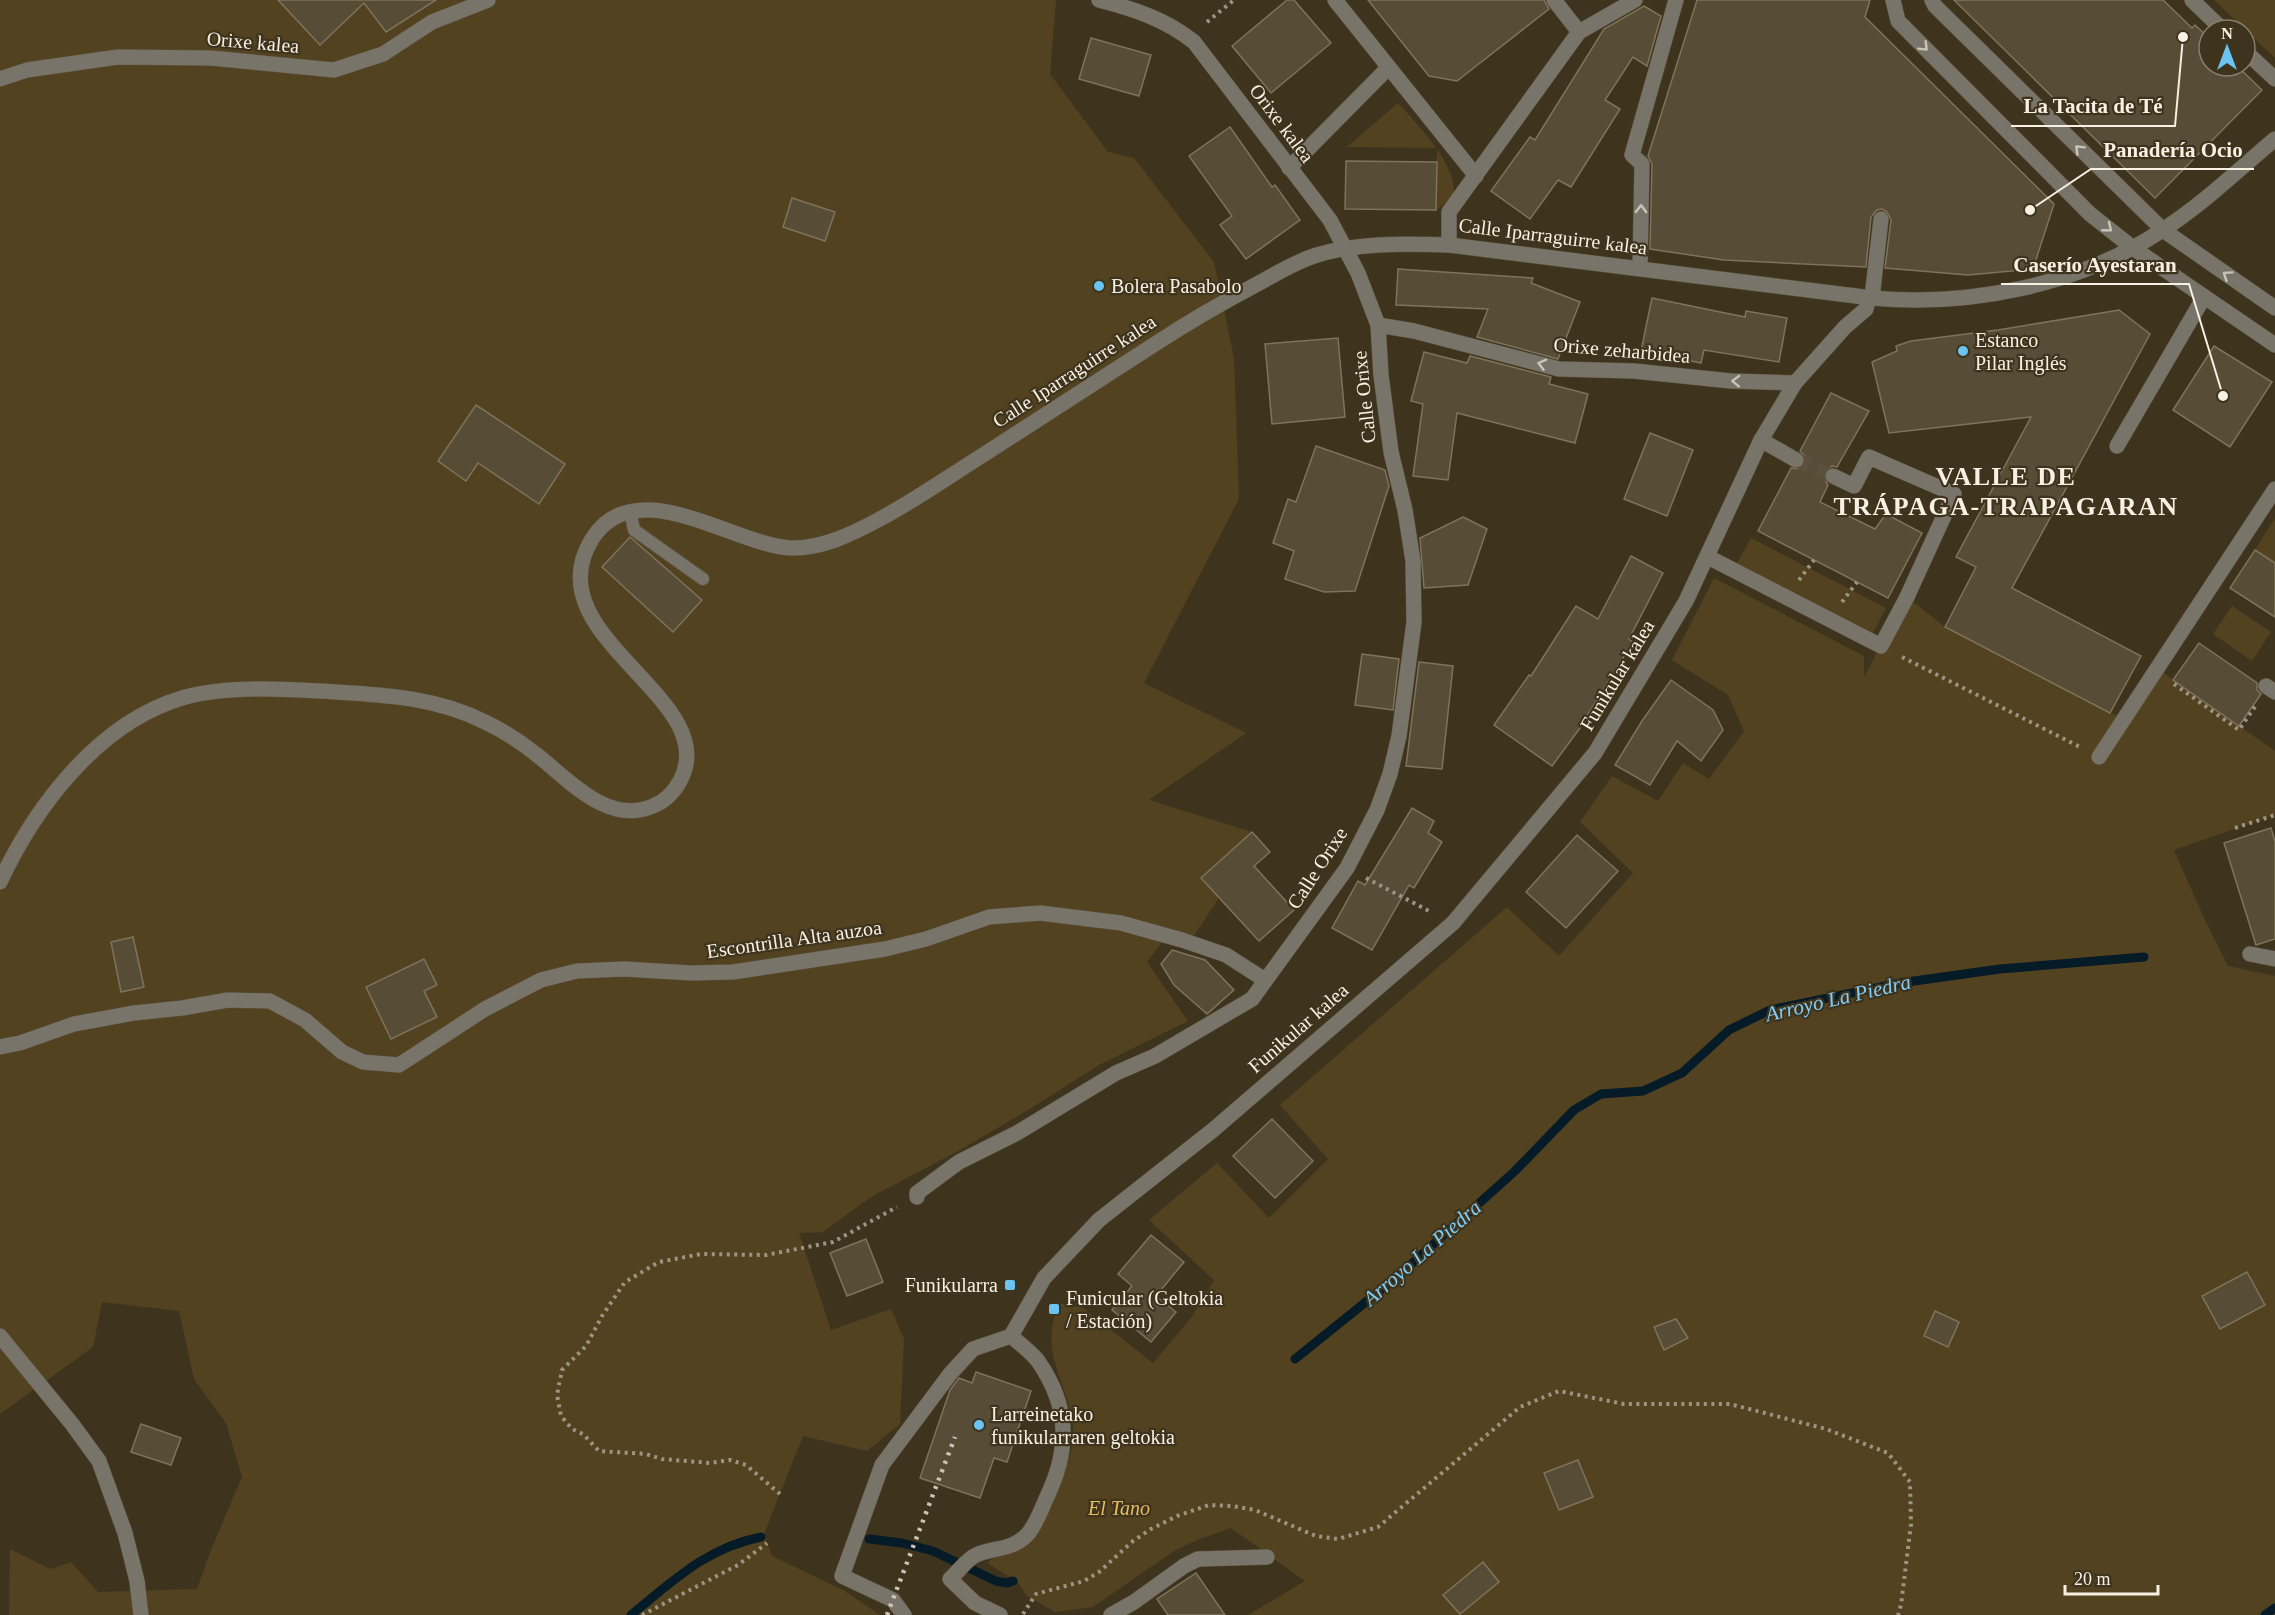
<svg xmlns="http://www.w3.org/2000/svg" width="2275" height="1615" viewBox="0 0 2275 1615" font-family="Georgia,serif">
<rect width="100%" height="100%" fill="#3e341e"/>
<!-- green -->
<g fill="#52421f">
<polygon points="0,0 1056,0 1050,74 1108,152 1134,158 1214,262 1234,358 1239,499 1144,683 1246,733 1149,800 1252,832 1201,878 1219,898 1193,937 1172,929 1147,962 1188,1021 1099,1065 1028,1110 960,1150 871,1197 823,1232 799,1233 831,1330 891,1309 904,1339 900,1424 867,1451 803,1436 764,1534 772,1556 845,1591 880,1615 9,1615 10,1549 50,1569 71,1562 98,1592 197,1589 211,1550 242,1477 226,1423 194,1379 179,1311 102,1302 93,1347 0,1414"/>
<polygon points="2214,0 2275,0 2275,58"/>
<path d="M1398,103C1416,123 1461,168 1453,197L1436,210L1437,148L1347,147Z"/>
<polygon points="2275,518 2275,563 2255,550"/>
<polygon points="1751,538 1886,608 1872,635 1736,565"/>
<path d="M1714,578L1864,656V677L1907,597L1945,627L2110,713L2126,718L2158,669L2275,751V815L2174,850L2204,918L2228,966L2275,976V1615H1248L1305,1581L1231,1528L1197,1540L1174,1551L1093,1607L1055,1612L1027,1596L1017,1581L987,1563C994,1555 1008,1557 1014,1549C1038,1522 1078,1464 1073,1427C1067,1377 1038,1355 1059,1303L1083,1308L1153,1363L1191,1318L1214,1280L1149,1220L1217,1163L1269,1218L1328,1159L1280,1105L1507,907L1559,956L1633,873L1580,822L1612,776L1658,801L1683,763L1709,779L1744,731L1728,695L1672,660Z"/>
<polygon points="2232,606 2271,632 2252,661 2213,634"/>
</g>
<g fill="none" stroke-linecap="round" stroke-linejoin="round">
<!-- stream -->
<g stroke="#051b27" stroke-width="9">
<polyline points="1295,1359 1398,1276 1515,1171 1574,1110 1601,1094 1643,1091 1682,1073 1729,1030 1770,1010 1900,983 2000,969 2144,957"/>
<polyline points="869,1539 902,1543 933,1551 996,1581 1007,1583 1013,1581"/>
<path d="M631,1615C673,1581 706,1548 761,1537"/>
<polyline points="2265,1615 2275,1608"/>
</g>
</g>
<!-- building -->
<g fill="#574c36" stroke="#7e735b" stroke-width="1.5">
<polygon points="278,0 436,0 386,32 364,3 320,45"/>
<polygon points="1287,0 1294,0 1331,43 1271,93 1232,46"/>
<polygon points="1368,0 1544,0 1549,9 1457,81 1429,76"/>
<polygon points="1697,0 1870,0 1865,17 2054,204 2033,269 1968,275 1885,268 1891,220 1887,212 1882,209 1877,210 1871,217 1866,267 1724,260 1650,249 1652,164 1648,156"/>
<polygon points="1954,0 2163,0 2192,28 2195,25 2209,38 2209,66 2237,66 2262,90 2155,198"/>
<polygon points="1644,6 1661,16 1647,66 1633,57 1605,100 1620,109 1571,187 1558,180 1530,219 1491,191 1530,137 1535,140 1604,29"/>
<polygon points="1091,38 1151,55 1139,96 1079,79"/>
<polygon points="1230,127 1272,187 1275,185 1300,220 1246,259 1220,225 1232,216 1189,156"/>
<polygon points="1346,161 1437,162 1436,210 1345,209"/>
<polygon points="792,198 835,212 825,241 783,227"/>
<polygon points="1398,269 1533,278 1531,283 1580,302 1558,359 1477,337 1488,309 1396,305"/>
<polygon points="1652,298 1745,317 1746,311 1787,318 1779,362 1704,350 1701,363 1641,351"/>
<polygon points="2119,310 2150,334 2012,588 2141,656 2110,713 1945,627 1976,567 1956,557 2031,417 1889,433 1872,362 1897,351 1896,346 1911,341 1998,330"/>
<polygon points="1338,338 1345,417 1272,424 1265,344"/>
<polygon points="2214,346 2272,382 2230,447 2173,410"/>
<polygon points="1424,352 1467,363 1470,356 1551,377 1549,384 1588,394 1575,443 1457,413 1448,480 1413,476 1423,404 1411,401"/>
<polygon points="1831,393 1869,411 1837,467 1832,466 1825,471 1823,477 1828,485 1820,502 1875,529 1886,514 1922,533 1888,598 1758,531 1791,468 1800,469 1805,464 1805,456 1800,451"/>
<polygon points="476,405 565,464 539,504 478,463 466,481 438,461"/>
<polygon points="1650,433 1693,450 1667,516 1624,499"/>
<polygon points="1316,446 1385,470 1389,486 1355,591 1324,592 1285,579 1294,551 1273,543 1288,499 1296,502"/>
<polygon points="1463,517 1487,529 1468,585 1424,588 1420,538"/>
<polygon points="630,537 702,600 673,632 602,567"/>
<polygon points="2255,550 2275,563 2275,617 2230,588"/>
<polygon points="1631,556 1663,573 1629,639 1633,642 1587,716 1588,717 1552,766 1494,725 1529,675 1531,676 1576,606 1598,619"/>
<polygon points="2199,643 2257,683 2257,690 2261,694 2239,726 2173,680"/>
<polygon points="1362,654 1399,659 1393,710 1355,705"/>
<polygon points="1419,662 1453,666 1442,769 1406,766"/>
<polygon points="1671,680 1713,710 1723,730 1701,761 1677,741 1650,785 1615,765 1642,721"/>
<polygon points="1412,808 1434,821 1428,833 1442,842 1414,888 1409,885 1372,950 1332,928 1358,881 1365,885"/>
<polygon points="2271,828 2275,842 2275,939 2256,945 2224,843"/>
<polygon points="1252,832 1270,852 1254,866 1294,910 1259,941 1201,878"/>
<polygon points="1577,835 1618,871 1566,928 1526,892"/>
<polygon points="133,937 144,987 121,992 111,942"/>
<polygon points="1172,950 1205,960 1234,990 1207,1014 1174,985 1161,964"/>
<polygon points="424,959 437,985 424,991 437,1017 391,1039 366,987"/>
<polygon points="1272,1119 1313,1161 1275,1198 1233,1156"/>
<polygon points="1151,1235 1184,1262 1156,1296 1176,1312 1151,1342 1112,1310 1132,1286 1118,1274"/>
<polygon points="866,1239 883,1282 847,1296 830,1253"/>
<polygon points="2247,1272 2265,1305 2220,1329 2202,1296"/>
<polygon points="1935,1311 1959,1322 1948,1347 1924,1336"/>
<polygon points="1676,1319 1688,1338 1664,1350 1654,1327"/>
<polygon points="976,1372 1031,1391 1007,1462 994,1458 980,1498 920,1478 950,1390 959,1378 972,1383"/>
<polygon points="141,1424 181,1438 171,1465 131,1452"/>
<polygon points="1578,1460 1593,1497 1559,1510 1544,1473"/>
<polygon points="1483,1562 1499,1582 1460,1614 1443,1595"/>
<polygon points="1196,1573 1225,1615 1168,1615 1157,1599"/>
</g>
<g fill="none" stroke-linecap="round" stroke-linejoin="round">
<!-- minor-tunnel -->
<polyline stroke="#5a503c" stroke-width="15" stroke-dasharray="15 8" stroke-linecap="butt" points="1796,460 1833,476"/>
<!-- service casing -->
<g stroke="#5c523e" stroke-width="14">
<polyline id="service" points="630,511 634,530 703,579"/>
</g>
<!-- pedestrian casing -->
<g stroke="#5c523e" stroke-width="16">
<g id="pedestrian">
<polyline points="1335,0 1476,176"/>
<polyline points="1554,0 1579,32"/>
<polyline points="2192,0 2223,30"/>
<polyline points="2245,51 2275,79"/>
<polyline points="1449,245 1449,212 1579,32 1635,0"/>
<polyline points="2117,446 2204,297"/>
<polyline points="1708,557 1881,646 1907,597"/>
<polyline points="2099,757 2275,489"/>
</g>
</g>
<!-- minor casing -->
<g stroke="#5c523e" stroke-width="16">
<g id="minor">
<polyline points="1893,0 1898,21 2090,214 2133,248 2275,345"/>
<polyline points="1932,0 1935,6 2163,230 2275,308"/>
<polyline points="0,79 27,70 118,57 211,58 334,70 383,54 432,22 488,0"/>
<polyline points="1289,168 1388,68"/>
<polyline points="1640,268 1642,164 1632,155 1676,0"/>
<polyline points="1872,298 1881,219"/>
<polyline points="1378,325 1414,331 1559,369 1634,371 1731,381 1795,383"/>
<polyline points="1761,440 1796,460"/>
<polyline points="1833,476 1854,486 1869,457 1954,494 1907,597"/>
<polyline points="2266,686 2275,692"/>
<polyline points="2250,954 2275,959"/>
<polyline points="0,1047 20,1043 74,1024 134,1013 182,1008 228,1000 270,1001 305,1020 342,1052 363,1062 399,1065 485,1009 541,980 577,971 624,969 692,973 733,972 885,949 926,939 989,917 1040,913 1121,923 1182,940 1226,955 1265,980"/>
<path d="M917,1197V1193L959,1162L1017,1133L1116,1073L1155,1056L1252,999L1347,868L1377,810L1390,774L1399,736L1414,622L1413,561L1405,510L1391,452L1381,375L1378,325L1358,273L1330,220L1194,42C1165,19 1134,9 1099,0"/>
<polyline points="1011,1336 1044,1278 1099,1220 1213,1130 1453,923 1595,753 1686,601 1761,440 1795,383 1845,327 1866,309 1869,297"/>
<polyline points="904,1615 893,1600 842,1576 882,1465 950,1374 973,1349 1011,1336"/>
<path d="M1000,1615L975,1603L950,1579C958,1572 967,1559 976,1555C993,1547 1011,1551 1027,1535C1036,1525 1041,1510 1046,1499C1070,1450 1070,1407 1038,1361C1031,1352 1020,1344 1011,1336"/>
<polyline points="1111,1615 1134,1602 1184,1566 1198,1559 1267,1557"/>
</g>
</g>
<!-- tertiary casing -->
<g stroke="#5c523e" stroke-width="16">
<g id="tertiary">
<path d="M0,882C35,807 98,723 182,698C225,685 291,689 336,692C387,695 438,698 485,722C504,731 521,742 537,755C568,779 608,826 653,806C666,801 675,791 681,779C722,697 532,636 592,539C635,470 733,545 791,548C821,549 852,534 878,520C914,501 948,477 983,455C1040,418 1098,381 1155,344C1190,321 1225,301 1261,282C1279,272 1297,261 1317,255C1359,242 1405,244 1449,245L1872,298C1970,307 2079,285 2161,231C2202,205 2238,170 2275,139"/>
<polyline points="0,1336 72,1424 99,1461 125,1533 137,1581 141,1615"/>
</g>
</g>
<!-- path -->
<g stroke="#9d9483" stroke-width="4" stroke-dasharray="3 4.5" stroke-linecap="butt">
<polyline points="1207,22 1234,0"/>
<polyline points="1799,580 1814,560"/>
<polyline points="1842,602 1857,582"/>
<polyline points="1902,657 2080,747"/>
<polyline points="2174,684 2239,730 2256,705"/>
<polyline points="2235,828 2275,815"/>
<polyline points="1366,878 1431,912"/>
<polyline points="780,1494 746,1465 730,1460 710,1463 662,1459 646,1454 599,1451 583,1434 572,1429 561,1416 557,1395 562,1370 586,1346 602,1316 625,1282 659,1262 701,1254 766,1255 833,1242 897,1207"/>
<polyline points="1023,1614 1036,1594 1084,1581 1099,1572 1133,1541 1151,1529 1177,1516 1209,1505 1232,1506 1255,1510 1316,1536 1338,1539 1378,1527 1520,1407 1559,1391 1624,1404 1730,1404 1826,1429 1888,1453 1910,1482 1911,1524 1901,1605 1898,1615"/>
<polyline points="642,1615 738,1565 767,1543"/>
</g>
<!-- service -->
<use href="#service" stroke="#797469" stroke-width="12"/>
<!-- pedestrian -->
<use href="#pedestrian" stroke="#797469" stroke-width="15"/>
<!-- minor -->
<use href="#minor" stroke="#797469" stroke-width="15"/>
<!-- tertiary -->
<use href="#tertiary" stroke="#797469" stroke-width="15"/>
<!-- rail -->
<polyline stroke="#ccc5b6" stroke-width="4.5" stroke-dasharray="3 6" stroke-linecap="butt" points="887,1615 955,1437"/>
</g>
<!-- one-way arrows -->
<defs><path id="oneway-chevron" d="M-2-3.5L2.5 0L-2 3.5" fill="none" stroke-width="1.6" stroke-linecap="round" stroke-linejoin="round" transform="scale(1.5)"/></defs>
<g stroke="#cbc5b8">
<use href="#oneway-chevron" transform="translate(1924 47) rotate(45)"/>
<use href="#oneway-chevron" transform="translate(2079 149) rotate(-135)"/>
<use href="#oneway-chevron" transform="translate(1641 209) rotate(-89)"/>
<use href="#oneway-chevron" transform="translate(2108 228) rotate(39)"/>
<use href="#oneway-chevron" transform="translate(2227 275) rotate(-145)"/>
<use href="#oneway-chevron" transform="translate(1542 364) rotate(-165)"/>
<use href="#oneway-chevron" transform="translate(1736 381) rotate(-178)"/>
</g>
<!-- markers -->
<g fill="#6bc3f2" stroke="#3e341e" stroke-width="2">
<circle cx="1099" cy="286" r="6"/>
<circle cx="1963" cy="351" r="6"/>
<rect x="1004" y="1279" width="12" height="12" rx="3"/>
<rect x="1048" y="1303" width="12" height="12" rx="3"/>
<circle cx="979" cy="1425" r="6"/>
</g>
<g text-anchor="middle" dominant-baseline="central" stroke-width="4.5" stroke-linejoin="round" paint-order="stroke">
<!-- street labels -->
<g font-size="20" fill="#f7f0e3" stroke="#3e341e">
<text transform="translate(253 42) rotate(5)">Orixe kalea</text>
<text transform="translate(1282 123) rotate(53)">Orixe kalea</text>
<text transform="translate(1553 236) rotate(7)">Calle Iparraguirre kalea</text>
<text transform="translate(1622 350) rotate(5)">Orixe zeharbidea</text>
<text transform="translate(1074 371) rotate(-33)">Calle Iparraguirre kalea</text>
<text transform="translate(1364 397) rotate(-96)">Calle Orixe</text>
<text transform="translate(1617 675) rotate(-59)">Funikular kalea</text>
<text transform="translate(1317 868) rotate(-57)">Calle Orixe</text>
<text transform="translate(794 939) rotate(-8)">Escontrilla Alta auzoa</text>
<text transform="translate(1298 1028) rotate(-41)">Funikular kalea</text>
</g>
<!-- poi labels -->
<g font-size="20" fill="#f7f0e3" stroke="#3e341e" text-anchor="start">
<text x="1111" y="286">Bolera Pasabolo</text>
<text x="1975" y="340">Estanco<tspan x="1975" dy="23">Pilar Inglés</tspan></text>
<text x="998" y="1285" text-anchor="end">Funikularra</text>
<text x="1066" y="1298">Funicular (Geltokia<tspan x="1066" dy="23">/ Estación)</tspan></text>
<text x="991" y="1414">Larreinetako<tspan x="991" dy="23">funikularraren geltokia</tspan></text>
</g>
<!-- park labels -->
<g font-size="20" font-style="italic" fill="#e8bd61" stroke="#3e341e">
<text x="1119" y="1508">El Tano</text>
</g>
<!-- water labels -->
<g font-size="21" font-style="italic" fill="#81cef8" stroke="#3e341e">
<text transform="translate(1838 998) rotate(-13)">Arroyo La Piedra</text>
<text transform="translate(1422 1253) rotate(-41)">Arroyo La Piedra</text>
</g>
<!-- district labels -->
<g font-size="26" font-weight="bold" letter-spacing="1.5" fill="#f7f0e3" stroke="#3e341e">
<text x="2006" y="476">VALLE DE<tspan x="2006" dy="30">TRÁPAGA-TRAPAGARAN</tspan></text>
</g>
</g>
<!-- callouts -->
<path fill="none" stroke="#f7f0e3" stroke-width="2" d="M2183 37L2175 126H2011M2030 210L2091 169H2254M2223 396L2189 284H2001"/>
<g fill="#f7f0e3" stroke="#3e341e" stroke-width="2">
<circle cx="2183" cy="37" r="6"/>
<circle cx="2030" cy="210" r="6"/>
<circle cx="2223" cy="396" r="6"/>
</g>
<g font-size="21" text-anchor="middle" font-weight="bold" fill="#f7f0e3" stroke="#3e341e" stroke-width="4.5" stroke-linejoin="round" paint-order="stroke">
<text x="2093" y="113">La Tacita de Té</text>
<text x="2173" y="157">Panadería Ocio</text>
<text x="2095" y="272">Caserío Ayestaran</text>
</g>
<!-- north arrow -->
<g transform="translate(2227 48)"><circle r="28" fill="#3e341e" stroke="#887f6d" stroke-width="1.5"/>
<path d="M0-4.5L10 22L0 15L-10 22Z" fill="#6bc3f2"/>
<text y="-9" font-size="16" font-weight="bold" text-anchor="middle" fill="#f7f0e3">N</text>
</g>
<!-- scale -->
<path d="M2065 1585v9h93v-9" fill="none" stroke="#f7f0e3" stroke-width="3"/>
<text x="2074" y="1585" font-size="18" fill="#f7f0e3" stroke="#3e341e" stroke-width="4.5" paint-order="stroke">20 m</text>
</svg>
